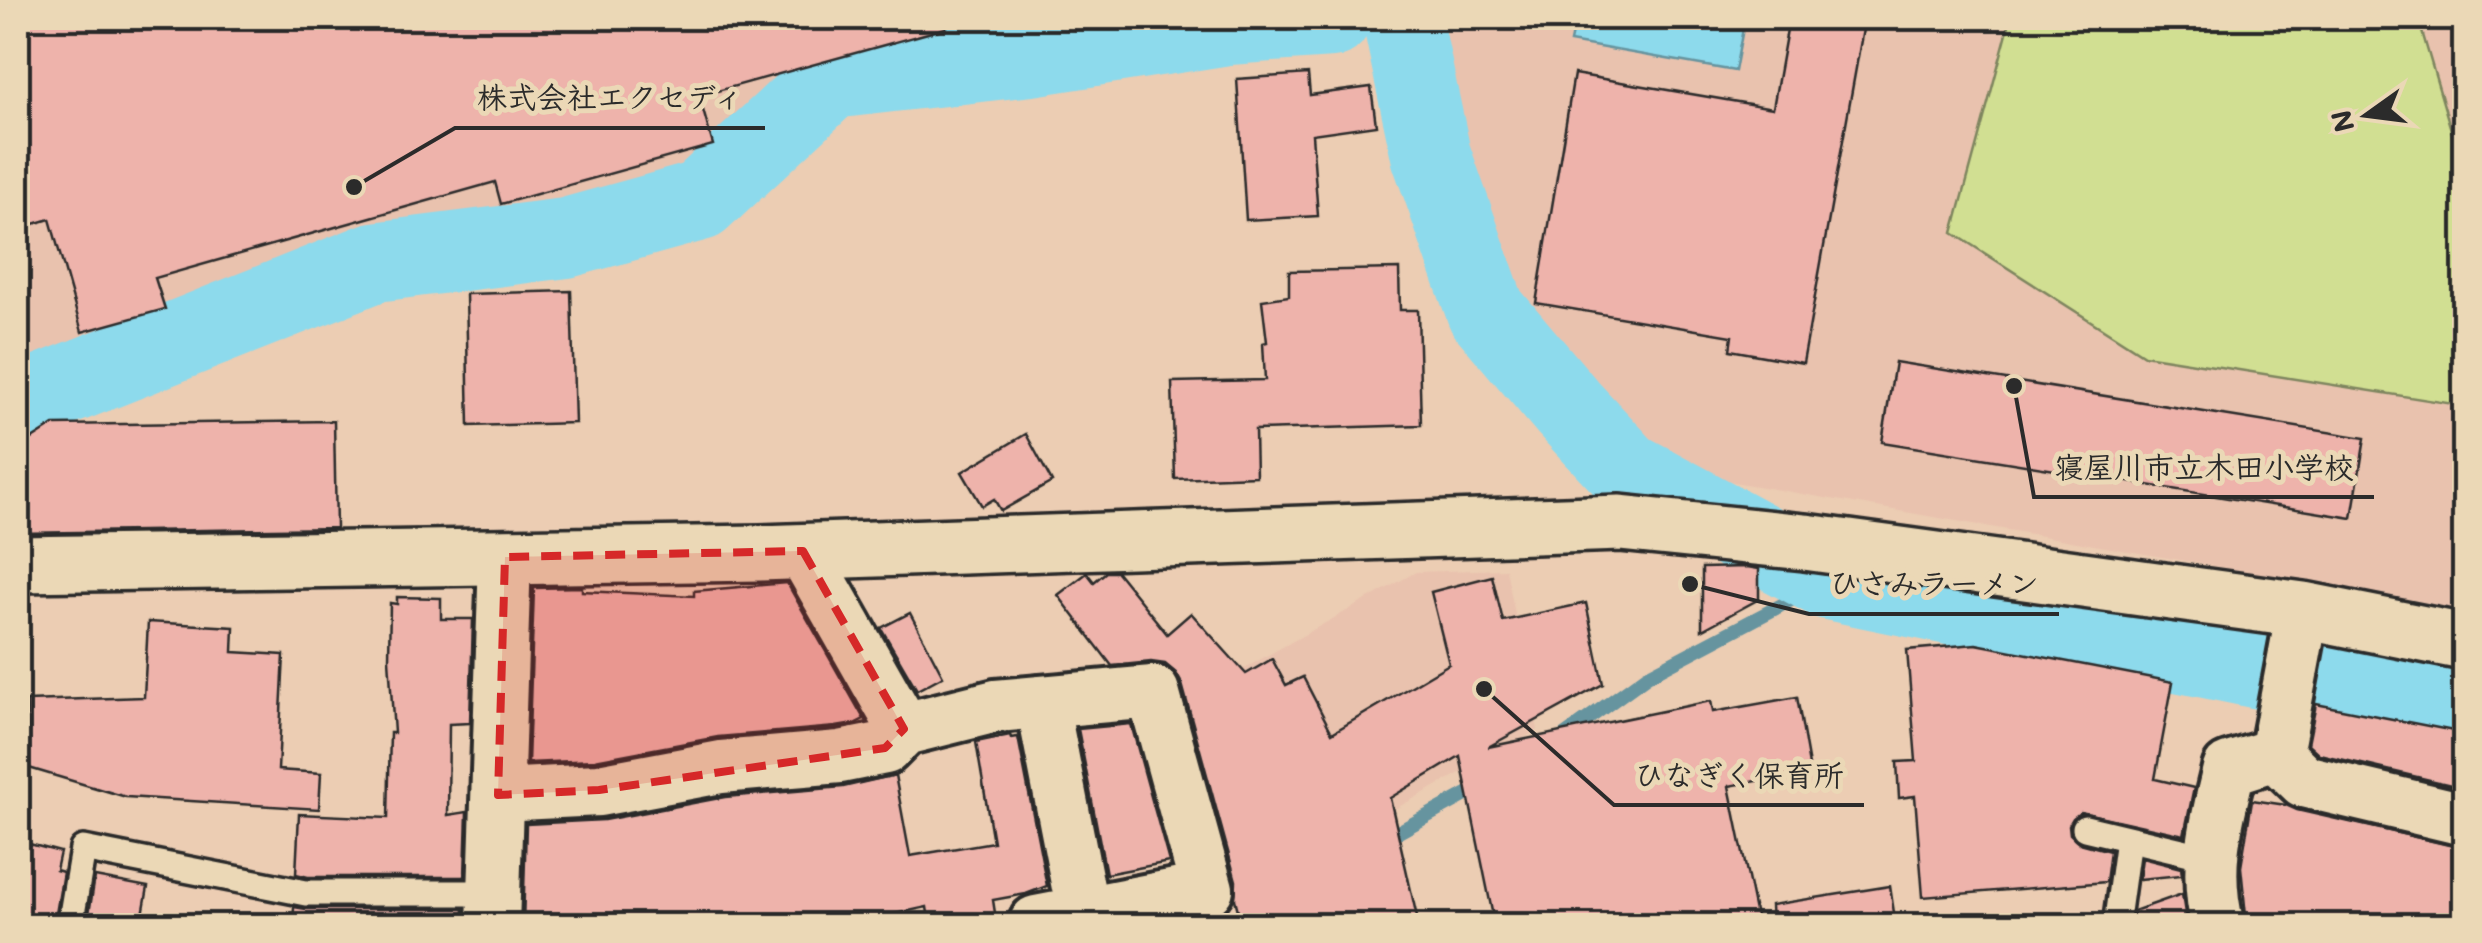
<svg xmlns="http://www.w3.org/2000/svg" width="2482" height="943" viewBox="0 0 2482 943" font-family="Mali,'Klee One',sans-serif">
<rect width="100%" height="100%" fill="#eccdb3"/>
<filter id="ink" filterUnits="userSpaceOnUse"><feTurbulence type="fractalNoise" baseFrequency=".01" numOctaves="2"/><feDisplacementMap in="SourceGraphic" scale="20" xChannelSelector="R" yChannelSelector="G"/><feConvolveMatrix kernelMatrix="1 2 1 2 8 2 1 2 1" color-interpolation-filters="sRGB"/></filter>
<g filter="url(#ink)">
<!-- built -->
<g fill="#e9c2ae">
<polygon points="18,18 1153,18 808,77 711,178 670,197 409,246 238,301 71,360 18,375"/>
<polygon points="1415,18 2464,18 2464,610 1631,464 1495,308 1439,156"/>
<polygon points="1506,569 1538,730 1288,868 1229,677 1416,572"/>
</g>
<!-- green -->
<polygon fill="#d1df92" stroke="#7e855e" stroke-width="2.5" points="2011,18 2418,18 2464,174 2464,391 2453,404 2144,355 1953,233"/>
<!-- water -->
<polygon fill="#8ddaec" stroke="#66949f" stroke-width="2.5" points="1575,18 1745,18 1735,71 1570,42"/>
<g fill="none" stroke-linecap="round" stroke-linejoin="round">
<!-- stream -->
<g stroke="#66949f" stroke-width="14">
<polyline points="1560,739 1647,676 1829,580"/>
<polyline points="1382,841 1482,786"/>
</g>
<!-- river -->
<g stroke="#8ddaec" stroke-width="80">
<polyline points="1402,18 1431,155 1486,311 1568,408 1627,471 1829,580 2347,687 2464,708"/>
<polyline points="18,404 375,262 566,238 700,201 831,79 1031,56 1228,25 1331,18"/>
</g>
</g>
<!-- building -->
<g fill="#eeb3ab" stroke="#2b2b2b" stroke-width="2.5">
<polygon points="18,18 945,18 946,28 699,96 713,145 501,204 495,182 155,278 165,309 82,332 50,219 24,227 18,203"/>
<polygon points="1789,18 1865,18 1803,363 1730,350 1732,336 1536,303 1574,74 1773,108"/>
<polygon points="1308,74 1310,95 1371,87 1376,125 1312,134 1318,216 1246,220 1237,79"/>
<polygon points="1399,269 1400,310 1418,310 1421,425 1255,430 1256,476 1175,479 1172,382 1265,380 1263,343 1267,342 1262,300 1289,296 1289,271"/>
<polygon points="571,291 575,423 469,426 466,294"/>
<polygon points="1895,362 2365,438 2352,518 1882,442"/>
<polygon points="334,421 336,528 18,533 18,448 54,425"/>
<polygon points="1026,434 1052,482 1001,511 994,499 982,506 962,472"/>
<polygon points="1747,567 1759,569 1759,599 1702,630 1702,568"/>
<polygon points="1106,572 1117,572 1167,634 1191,613 1246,674 1272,659 1286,685 1303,677 1332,733 1449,664 1431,592 1492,576 1503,621 1586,603 1603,684 1488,747 1711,701 1713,712 1797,697 1810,771 1729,786 1758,926 1495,926 1460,756 1390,798 1419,926 1242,926 1235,899 1236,881 1182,684 1176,673 1165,664 1151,662 1112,666 1058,595 1087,573 1094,582"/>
<polygon points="787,583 864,719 854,724 836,727 718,737 595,760 528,763 534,588 582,587 582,591 694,596 694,591"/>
<polygon points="397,597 441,598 441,619 473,619 470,723 449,724 448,815 467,812 465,877 308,877 296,874 299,814 388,818 390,733 394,733 389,659 390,603 397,604"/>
<polygon points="910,613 943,676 917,690 881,628"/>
<polygon points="148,622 234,627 233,652 284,655 278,770 321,773 319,809 126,797 29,768 27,701 144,697"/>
<polygon points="1976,644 2173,682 2155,779 2194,788 2184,835 2081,812 2073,818 2069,825 2070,834 2080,843 2110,851 2106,882 1923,897 1915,796 1899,798 1897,762 1916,761 1907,650"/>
<polygon points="2316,704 2464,733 2464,788 2319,754 2308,744"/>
<polygon points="1131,724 1169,862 1106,874 1078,729"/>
<polygon points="1010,735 1011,738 1018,737 1047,886 1026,894 993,900 997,926 930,926 927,907 840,926 523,926 526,824 604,820 725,797 843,787 895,775 910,856 993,842 976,742"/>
<polygon points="2252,800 2286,805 2297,810 2464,848 2464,926 2247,926 2241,867"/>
<polygon points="18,841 60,852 56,870 63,872 54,926 18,918"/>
<polygon points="2142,858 2181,868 2182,875 2139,879"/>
<polygon points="95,877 148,887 141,926 87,926"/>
<polygon points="1890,886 1896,926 1772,926 1771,905"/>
<polygon points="2182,894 2187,926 2132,926 2134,911"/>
<polygon points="294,907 306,909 464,909 463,926 293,926"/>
</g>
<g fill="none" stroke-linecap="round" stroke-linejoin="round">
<!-- service casing -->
<g stroke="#2b2b2b" stroke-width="32">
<g id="service">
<polyline points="2085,828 2211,858"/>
<polyline points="70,926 83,849 306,893 494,893"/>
<polyline points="2116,926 2128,839"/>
</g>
</g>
<!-- minor casing -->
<g stroke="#2b2b2b" stroke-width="60">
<g id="minor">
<polyline points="803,551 904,729"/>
<polyline points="2303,610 2276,754 2304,781 2464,819"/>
<polyline points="1042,702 1083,913"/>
<polyline points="498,795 599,790 721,767 840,757 885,748 904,729 996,706 1153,692 1207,889 1036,922"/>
<polyline points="493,926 505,557"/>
<path d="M2218,926C2203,869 2216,823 2229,769L2276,754"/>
</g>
</g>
<!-- tertiary casing -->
<g stroke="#2b2b2b" stroke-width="62">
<polyline id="tertiary" points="18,564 760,553 1620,523 1805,542 2303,610 2464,642"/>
</g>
<!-- service -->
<use href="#service" stroke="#ebd8b6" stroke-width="25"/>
<!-- minor -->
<use href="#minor" stroke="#ebd8b6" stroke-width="52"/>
<!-- tertiary -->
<use href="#tertiary" stroke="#ebd8b6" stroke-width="55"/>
</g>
</g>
<!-- marked area -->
<path fill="#d62828" fill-opacity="0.2" stroke="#d62828" stroke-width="8" stroke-dasharray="20 12" stroke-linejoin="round" d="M803,551L904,729L885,748L599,790L498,795L505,557Z"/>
<!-- callouts -->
<path fill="none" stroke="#2b2b2b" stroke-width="4" d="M354 187L455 128H765M2014 386L2034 497H2374M1690 584L1809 614H2059M1484 689L1614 805H1864"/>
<g fill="#2b2b2b" stroke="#ebd8b6" stroke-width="4">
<circle cx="354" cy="187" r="10"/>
<circle cx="2014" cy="386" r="10"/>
<circle cx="1690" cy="584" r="10"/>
<circle cx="1484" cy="689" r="10"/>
</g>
<g font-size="30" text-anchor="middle" font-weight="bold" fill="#2b2b2b" stroke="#ebd8b6" stroke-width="10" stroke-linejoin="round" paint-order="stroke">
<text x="610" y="108">株式会社エクセディ</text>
<text x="2204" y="478">寝屋川市立木田小学校</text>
<text x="1934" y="594">ひさみラーメン</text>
<text x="1739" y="786">ひなぎく保育所</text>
</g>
<!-- margin -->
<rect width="2482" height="943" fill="none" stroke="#ebd8b6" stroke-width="60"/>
<rect x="30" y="30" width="2422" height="883" fill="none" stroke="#2b2b2b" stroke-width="4" filter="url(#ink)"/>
<!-- north arrow -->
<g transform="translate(2367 115) rotate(256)" stroke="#ebd8b6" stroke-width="8" paint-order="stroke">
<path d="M0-8L18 38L0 25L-18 38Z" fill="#2b2b2b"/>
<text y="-15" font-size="28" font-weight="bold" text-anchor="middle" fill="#2b2b2b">N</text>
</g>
</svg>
